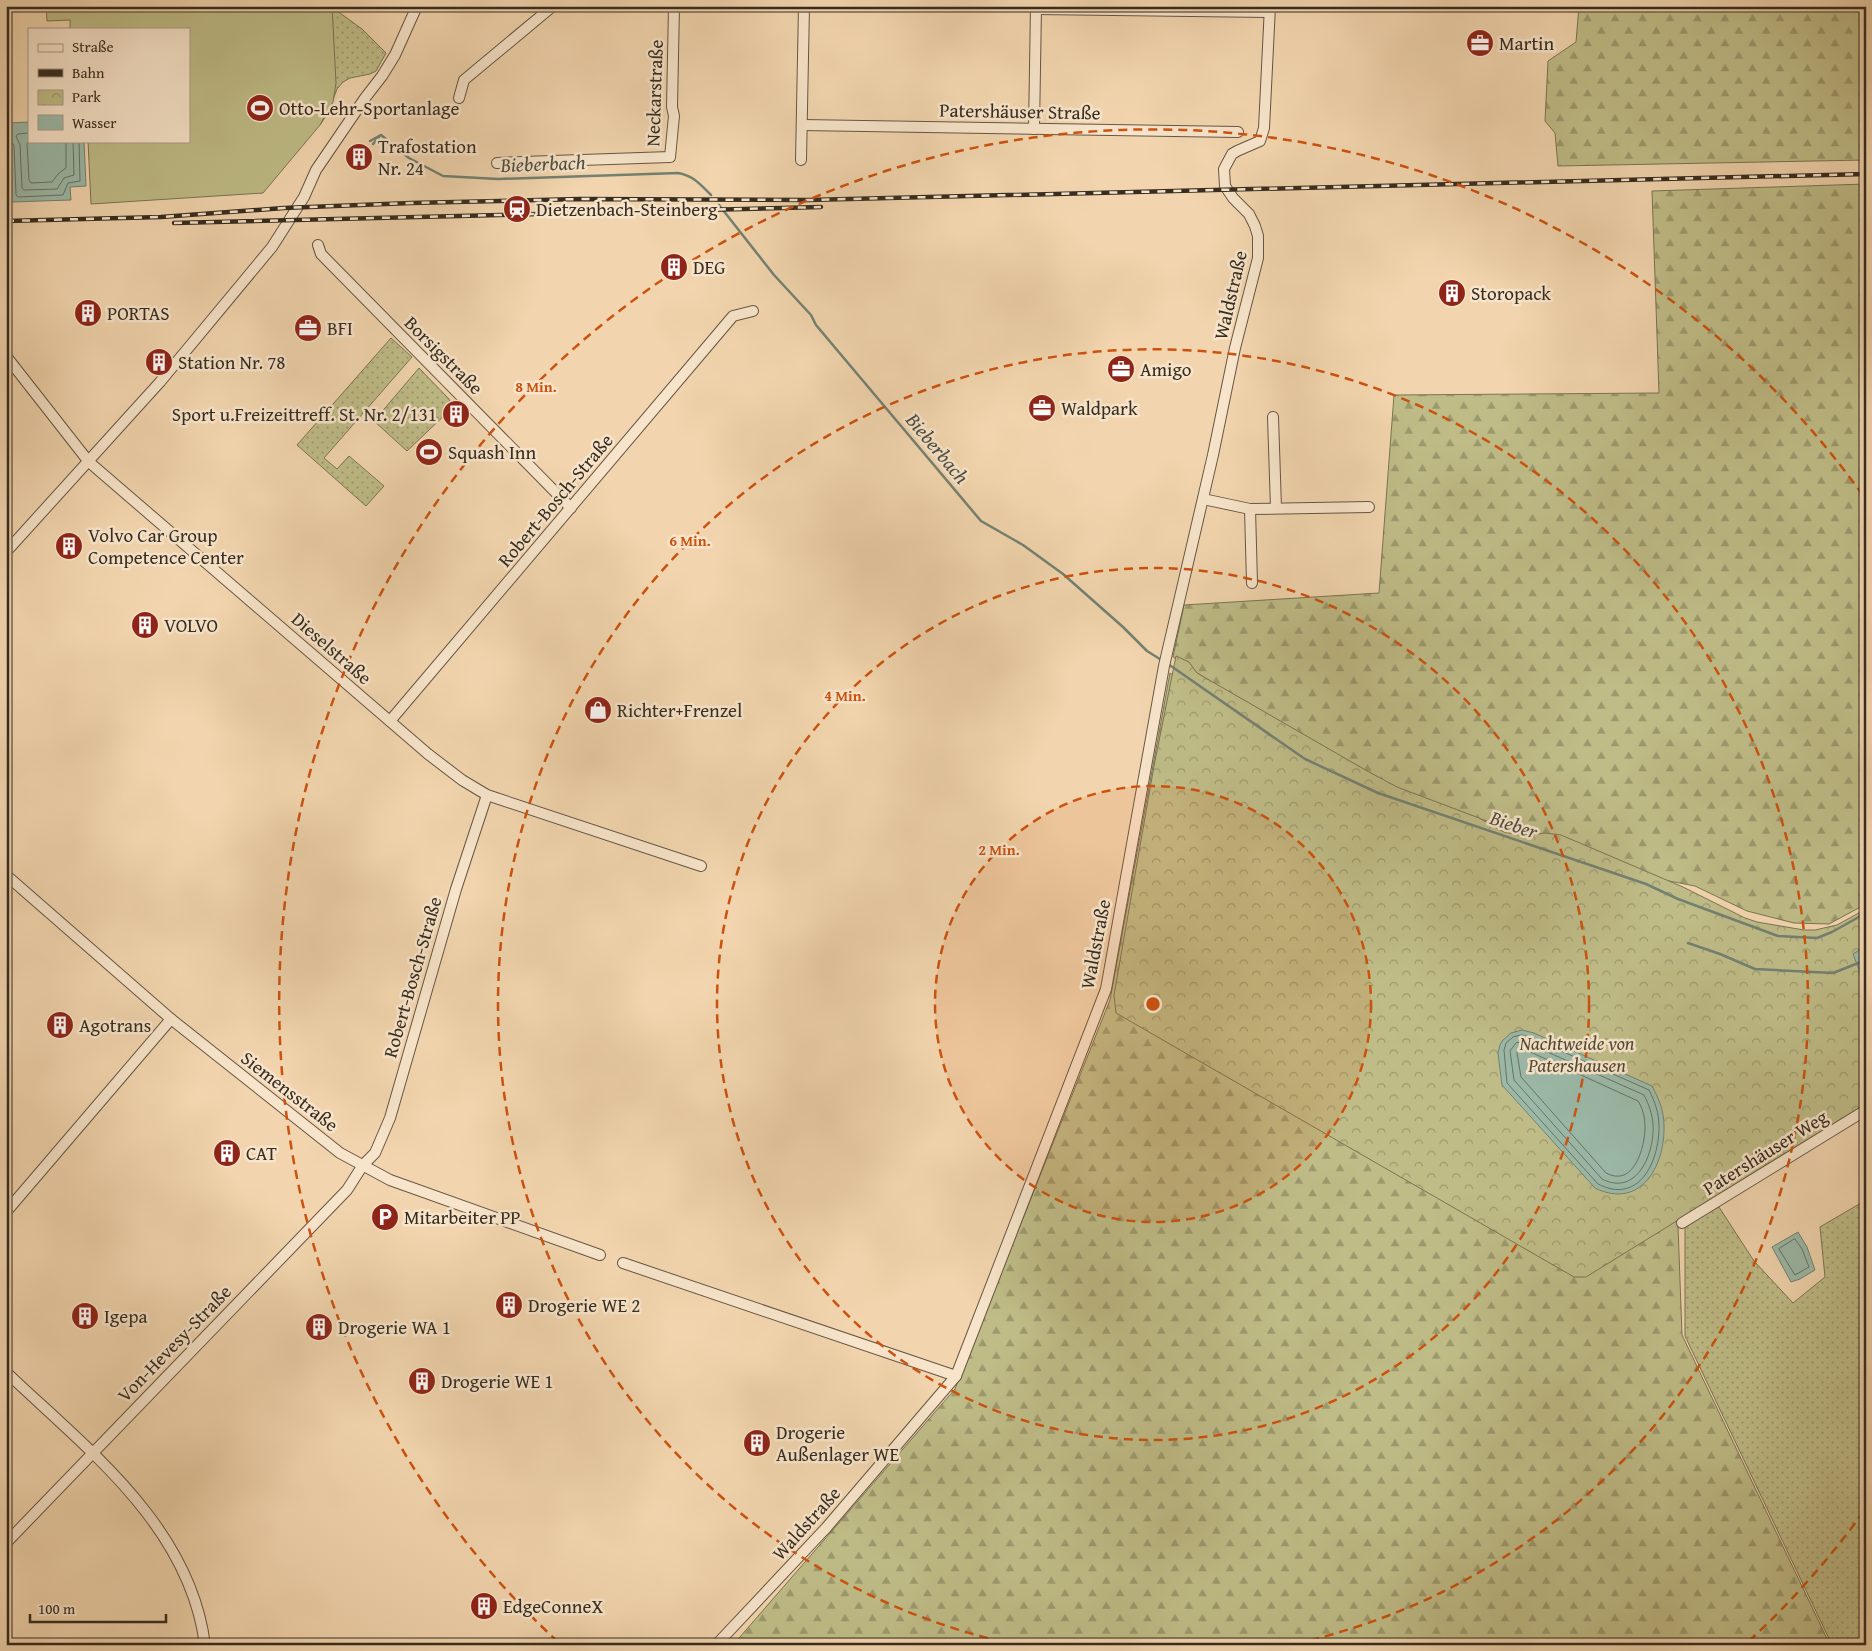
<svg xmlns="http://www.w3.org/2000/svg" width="1872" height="1651" viewBox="0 0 1872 1651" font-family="'Gentium Book Plus',serif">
<defs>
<pattern id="grass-dots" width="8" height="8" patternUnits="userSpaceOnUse" patternTransform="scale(1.25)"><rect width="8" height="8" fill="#bfbc87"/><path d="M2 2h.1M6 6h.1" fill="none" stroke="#9c996e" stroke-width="1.8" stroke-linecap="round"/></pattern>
<pattern id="forest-firs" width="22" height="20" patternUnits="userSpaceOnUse" patternTransform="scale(1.25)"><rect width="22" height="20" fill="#bfbc87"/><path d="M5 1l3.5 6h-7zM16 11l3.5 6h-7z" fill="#9c996e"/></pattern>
<pattern id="park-crowns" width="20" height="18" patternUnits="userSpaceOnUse" patternTransform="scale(1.25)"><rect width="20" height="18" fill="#bfbc87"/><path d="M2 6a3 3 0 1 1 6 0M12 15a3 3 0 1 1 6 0" fill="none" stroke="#9c996e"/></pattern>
</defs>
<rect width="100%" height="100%" fill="#f2d5ae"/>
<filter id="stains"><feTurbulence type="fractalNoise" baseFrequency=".004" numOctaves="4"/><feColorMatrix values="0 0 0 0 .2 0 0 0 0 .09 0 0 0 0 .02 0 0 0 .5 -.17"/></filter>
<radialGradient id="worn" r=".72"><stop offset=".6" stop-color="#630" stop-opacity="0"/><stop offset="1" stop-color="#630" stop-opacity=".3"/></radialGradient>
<!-- grass -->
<g fill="url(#grass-dots)" stroke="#7a7454">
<polygon points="333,8 362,29 386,53 376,71 370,74 350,78 343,82 337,89 328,113 320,125 311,27"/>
<polygon points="391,338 412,357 324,458 337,469 349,456 384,486 366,506 297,445"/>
<polygon points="419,368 449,399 451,404 450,410 407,451 374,421"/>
<polygon points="1866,1200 1866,1645 1832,1645 1685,1336 1685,1223 1717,1204 1754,1261 1793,1303 1825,1277 1820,1227"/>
</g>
<!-- forest -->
<g fill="url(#forest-firs)" stroke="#7a7454">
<polygon points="1579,6 1866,6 1866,160 1558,166 1555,133 1545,121 1548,61 1576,42"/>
<polygon points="1866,184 1866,904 1829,924 1794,923 1747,911 1695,886 1664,880 1379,785 1310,747 1173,657 1184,605 1379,593 1394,395 1659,393 1652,191"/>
<polygon points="1170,673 1304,763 1674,902 1678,1226 1682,1335 1830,1645 733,1645 955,1389 1110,1000"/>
</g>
<!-- park -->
<polygon fill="url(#park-crowns)" stroke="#7a7454" points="1176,656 1189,662 1197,673 1369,772 1397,787 1479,818 1504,832 1524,836 1545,833 1561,835 1683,887 1745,918 1757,922 1804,930 1815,930 1837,925 1866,909 1866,1104 1586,1277 1574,1277 1116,1013 1114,995 1154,766"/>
<!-- garden -->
<polygon fill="#bfbc87" stroke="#7a7454" points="46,6 332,6 336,83 333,102 320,125 263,193 91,204 88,141 189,141 189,29 70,29 70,20 47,21"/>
<!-- water -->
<g fill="#9bb9a8" stroke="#738172">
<polygon points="29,122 29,141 84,141 86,186 70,187 71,200 11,202 8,123"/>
<polygon points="1866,946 1866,976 1862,977 1853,954"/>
<path d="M1522,1030L1534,1033L1652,1086C1659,1099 1664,1111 1664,1126C1665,1167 1640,1210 1595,1188L1502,1085L1498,1053L1500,1045L1502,1041L1511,1033Z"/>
<polygon points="1798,1232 1807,1247 1815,1270 1800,1279 1791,1282 1772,1247"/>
</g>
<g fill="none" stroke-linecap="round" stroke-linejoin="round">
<!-- shore -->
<g stroke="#687264" stroke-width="1">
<polyline points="29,133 18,134 16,136 20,145 22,188 24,190 57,189 64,178 74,175 73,141"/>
<polyline points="6,141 11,142 14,145 16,195 18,197 63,195 68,183 80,181 79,141"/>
<polyline points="29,141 27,143 29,180 31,183 52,182 58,174 66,168 66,141"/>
<path d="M1522,1035L1532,1038L1649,1090C1655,1102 1659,1113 1659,1127C1659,1162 1639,1205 1598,1184L1507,1083L1504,1050L1506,1043L1513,1037Z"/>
<path d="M1525,1042L1644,1095C1649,1105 1652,1113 1653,1124C1655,1153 1637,1197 1602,1179L1514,1080L1510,1051L1516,1043Z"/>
<path d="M1520,1049L1526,1050L1638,1101C1643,1109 1645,1117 1645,1127C1645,1147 1634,1188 1606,1173L1521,1077L1517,1053Z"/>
<polygon points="1795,1239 1802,1249 1809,1267 1795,1275 1779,1249"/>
</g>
<!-- stream -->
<g stroke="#738172" stroke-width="2.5">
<path d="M381,135L409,158L443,176L498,179L678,173C694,176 700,184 711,195"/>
<polyline points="370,141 381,135"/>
<polyline points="373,144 379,137"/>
<polyline points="719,205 774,275 811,315 816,325 981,521 1023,545 1063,574 1123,627 1147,651 1163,661"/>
<polyline points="1168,664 1305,759 1378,793 1646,884 1678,899 1778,936 1817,938 1832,932 1866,913"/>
<polyline points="1688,943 1720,954 1755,969 1833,973 1866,960"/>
</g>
<!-- minor casing -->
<g stroke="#655644" stroke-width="12">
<g id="minor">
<polyline points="1036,9 1269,12"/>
<polyline points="459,98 464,80 553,6"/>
<polyline points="802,125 1238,132"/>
<polyline points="1034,129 1036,6"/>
<polyline points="801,160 804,6"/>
<polyline points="497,163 670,157 674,116 672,107 674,6"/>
<polyline points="318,245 321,254 571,508"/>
<polyline points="6,356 89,462 428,754 462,780 487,795 701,866"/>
<polyline points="1273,417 1276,508"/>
<polyline points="1203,499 1250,509 1369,507"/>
<polyline points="1250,509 1252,583"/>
<polyline points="6,552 160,382 272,247 304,197 316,170 365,98 382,76 395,55 417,6"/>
<polyline points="390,721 733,316 753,311"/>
<polyline points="6,875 171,1019 340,1153 390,1180 600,1255"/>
<polyline points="6,1212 171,1019"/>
<polyline points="1682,1223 1866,1110"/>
<polyline points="623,1263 956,1376"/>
<path d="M6,1372C87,1449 190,1526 205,1645"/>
<polyline points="6,1543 347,1190 363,1165 375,1153 390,1118 456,889 487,795"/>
<polyline points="716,1645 826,1528 956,1376 1106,989 1164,666 1213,455 1235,348 1258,258 1258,236 1255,226 1249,214 1233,198 1225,186 1224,169 1232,154 1237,151 1260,141 1264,128 1270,6"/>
</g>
</g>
<!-- minor -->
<use href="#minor" stroke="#f7e4ca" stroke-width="10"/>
<!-- rail casing -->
<g stroke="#362c20" stroke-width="4.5">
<g id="rail">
<polyline points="6,221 161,217 284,208 411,203 580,199 809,200 1866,174"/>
<polyline points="174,223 821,207"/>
</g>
</g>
<!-- rail -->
<use href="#rail" stroke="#f7e4ca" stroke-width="2.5" stroke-dasharray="8" stroke-linecap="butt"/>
</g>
<!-- distance rings -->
<circle cx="1153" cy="1004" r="218" fill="#cd520f" fill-opacity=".12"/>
<g fill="none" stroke="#cd520f" stroke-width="2.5" stroke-dasharray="9 6">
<circle cx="1153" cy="1004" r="218"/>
<circle cx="1153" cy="1004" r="436"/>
<path d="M1017 1645A655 655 0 1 1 1289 1645"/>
<path d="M1864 1511A873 873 0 0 1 1748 1642M558 1642A873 873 0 1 1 1864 497"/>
</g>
<!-- icons -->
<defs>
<g id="office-disc" transform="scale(1.4375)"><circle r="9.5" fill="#8f2418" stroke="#f7e4ca"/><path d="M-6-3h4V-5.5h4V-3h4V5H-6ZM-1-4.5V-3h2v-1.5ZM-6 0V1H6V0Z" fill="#fff"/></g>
<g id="stadium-disc" transform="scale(1.4375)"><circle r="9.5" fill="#8f2418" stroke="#f7e4ca"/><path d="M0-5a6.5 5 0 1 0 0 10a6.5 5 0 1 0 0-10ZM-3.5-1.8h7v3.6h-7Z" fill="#fff"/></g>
<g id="building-disc" transform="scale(1.4375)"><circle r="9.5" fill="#8f2418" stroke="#f7e4ca"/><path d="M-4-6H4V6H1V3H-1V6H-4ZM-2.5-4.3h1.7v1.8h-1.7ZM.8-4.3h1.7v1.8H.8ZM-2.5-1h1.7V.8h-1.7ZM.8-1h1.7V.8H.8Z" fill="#fff"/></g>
<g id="station-disc" transform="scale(1.4375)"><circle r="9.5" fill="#8f2418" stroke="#f7e4ca"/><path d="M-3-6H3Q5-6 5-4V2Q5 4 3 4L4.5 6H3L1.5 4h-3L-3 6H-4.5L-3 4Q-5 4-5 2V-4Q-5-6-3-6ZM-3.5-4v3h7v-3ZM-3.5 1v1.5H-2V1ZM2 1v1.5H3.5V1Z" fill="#fff"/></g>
<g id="shop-disc" transform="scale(1.4375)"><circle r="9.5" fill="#8f2418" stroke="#f7e4ca"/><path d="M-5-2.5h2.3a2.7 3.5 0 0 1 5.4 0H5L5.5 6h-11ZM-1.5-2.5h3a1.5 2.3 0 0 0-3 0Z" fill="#fff"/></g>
<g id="parking-disc" transform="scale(1.4375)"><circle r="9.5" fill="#8f2418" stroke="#f7e4ca"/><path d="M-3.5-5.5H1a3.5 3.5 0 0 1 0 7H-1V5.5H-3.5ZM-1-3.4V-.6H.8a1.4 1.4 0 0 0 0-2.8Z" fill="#fff"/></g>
</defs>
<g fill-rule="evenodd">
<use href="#office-disc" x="1480" y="43"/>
<use href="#stadium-disc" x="260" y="108"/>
<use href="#building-disc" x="359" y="157"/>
<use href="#station-disc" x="517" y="209"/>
<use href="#building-disc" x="674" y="267"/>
<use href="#building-disc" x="1452" y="293"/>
<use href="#building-disc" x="88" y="313"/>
<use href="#office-disc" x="308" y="328"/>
<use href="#building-disc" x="159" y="362"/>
<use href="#office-disc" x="1121" y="369"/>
<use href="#office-disc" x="1042" y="408"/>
<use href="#building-disc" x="456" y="414"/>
<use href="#stadium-disc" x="429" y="452"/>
<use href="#building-disc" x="69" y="546"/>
<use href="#building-disc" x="145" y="625"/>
<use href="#shop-disc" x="598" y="710"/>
<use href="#building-disc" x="60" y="1025"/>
<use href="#building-disc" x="227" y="1153"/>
<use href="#parking-disc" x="385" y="1217"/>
<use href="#building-disc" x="509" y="1305"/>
<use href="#building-disc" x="85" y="1316"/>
<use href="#building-disc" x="319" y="1327"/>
<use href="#building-disc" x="422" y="1381"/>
<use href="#building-disc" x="757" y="1443"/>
<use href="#building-disc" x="484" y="1606"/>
</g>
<g text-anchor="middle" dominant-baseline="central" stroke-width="5" stroke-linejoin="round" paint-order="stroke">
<!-- poi labels -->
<g font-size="19" fill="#362c20" stroke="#f7e4ca" text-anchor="start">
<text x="1499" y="43">Martin</text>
<text x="279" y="108">Otto-Lehr-Sportanlage</text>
<text x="378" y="146">Trafostation<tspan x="378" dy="22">Nr. 24</tspan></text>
<text x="536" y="209">Dietzenbach-Steinberg</text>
<text x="693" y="267">DEG</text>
<text x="1471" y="293">Storopack</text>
<text x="107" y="313">PORTAS</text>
<text x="327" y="328">BFI</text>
<text x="178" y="362">Station Nr. 78</text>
<text x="1140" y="369">Amigo</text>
<text x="1061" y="408">Waldpark</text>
<text x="437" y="414" text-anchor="end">Sport u.Freizeittreff. St. Nr. 2/131</text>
<text x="448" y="452">Squash Inn</text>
<text x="88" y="535">Volvo Car Group<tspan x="88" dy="22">Competence Center</tspan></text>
<text x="164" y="625">VOLVO</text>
<text x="617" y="710">Richter+Frenzel</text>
<text x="79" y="1025">Agotrans</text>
<text x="246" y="1153">CAT</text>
<text x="404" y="1217">Mitarbeiter PP</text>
<text x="528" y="1305">Drogerie WE 2</text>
<text x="104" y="1316">Igepa</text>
<text x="338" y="1327">Drogerie WA 1</text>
<text x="441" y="1381">Drogerie WE 1</text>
<text x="776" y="1432">Drogerie<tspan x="776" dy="22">Außenlager WE</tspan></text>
<text x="503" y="1606">EdgeConneX</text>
</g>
<!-- street labels -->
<g font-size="19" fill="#362c20" stroke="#f7e4ca">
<text transform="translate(654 93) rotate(-88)">Neckarstraße</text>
<text transform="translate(1020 111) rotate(1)">Patershäuser Straße</text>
<text transform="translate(1230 295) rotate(-77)">Waldstraße</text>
<text transform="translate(444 355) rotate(45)">Borsigstraße</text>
<text transform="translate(555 500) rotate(-50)">Robert-Bosch-Straße</text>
<text transform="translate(332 648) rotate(41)">Dieselstraße</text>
<text transform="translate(1095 944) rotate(-79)">Waldstraße</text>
<text transform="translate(412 977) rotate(-74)">Robert-Bosch-Straße</text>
<text transform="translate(290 1091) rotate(38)">Siemensstraße</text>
<text transform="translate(1765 1152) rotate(-32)">Patershäuser Weg</text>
<text transform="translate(174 1343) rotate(-46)">Von-Hevesy-Straße</text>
<text transform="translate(806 1523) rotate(-48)">Waldstraße</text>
</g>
<!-- park labels -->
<g font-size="19" font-style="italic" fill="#514935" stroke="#f7e4ca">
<text x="1577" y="1043">Nachtweide von<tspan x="1577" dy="22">Patershausen</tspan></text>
</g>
<!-- water labels -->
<g font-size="20" font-style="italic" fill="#4f4f42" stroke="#f7e4ca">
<text transform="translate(543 163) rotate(-2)">Bieberbach</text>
<text transform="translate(938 448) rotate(50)">Bieberbach</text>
<text transform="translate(1514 824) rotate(19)">Bieber</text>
</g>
</g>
<circle cx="1153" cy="1004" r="8" fill="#cd520f" stroke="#f7e4ca" stroke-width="2.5"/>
<g font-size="15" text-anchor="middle" font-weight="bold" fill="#cd520f" stroke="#f7e4ca" stroke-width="5" stroke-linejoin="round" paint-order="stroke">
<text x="536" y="392">8 Min.</text>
<text x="690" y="546">6 Min.</text>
<text x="845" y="701">4 Min.</text>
<text x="999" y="855">2 Min.</text>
</g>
<!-- margin -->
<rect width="1872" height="1651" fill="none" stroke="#f2d5ae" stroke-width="25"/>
<rect x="8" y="8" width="1857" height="1636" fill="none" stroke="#362c20" stroke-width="2.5"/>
<rect x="12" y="12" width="1847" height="1626" fill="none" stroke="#362c20"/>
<!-- legend -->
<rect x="28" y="28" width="162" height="115" fill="#f7e4ca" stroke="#aa9a86"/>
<rect x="38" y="44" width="25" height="8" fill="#f7e4ca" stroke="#aa9a86"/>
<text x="72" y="52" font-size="15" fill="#362c20">Straße</text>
<rect x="38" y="69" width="25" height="8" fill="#362c20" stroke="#aa9a86"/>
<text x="72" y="78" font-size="15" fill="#362c20">Bahn</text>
<rect x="38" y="90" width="25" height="15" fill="url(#park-crowns)" stroke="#aa9a86"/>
<text x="72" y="102" font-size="15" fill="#362c20">Park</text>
<rect x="38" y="115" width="25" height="15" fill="#9bb9a8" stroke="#aa9a86"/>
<text x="72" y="128" font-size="15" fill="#362c20">Wasser</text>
<!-- scale -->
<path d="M30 1614v8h136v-8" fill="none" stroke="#362c20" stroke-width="2.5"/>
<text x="38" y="1614" font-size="15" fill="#362c20" stroke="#f7e4ca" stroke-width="4" paint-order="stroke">100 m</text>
<rect width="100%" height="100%" filter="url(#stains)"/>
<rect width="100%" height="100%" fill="url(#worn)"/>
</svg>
